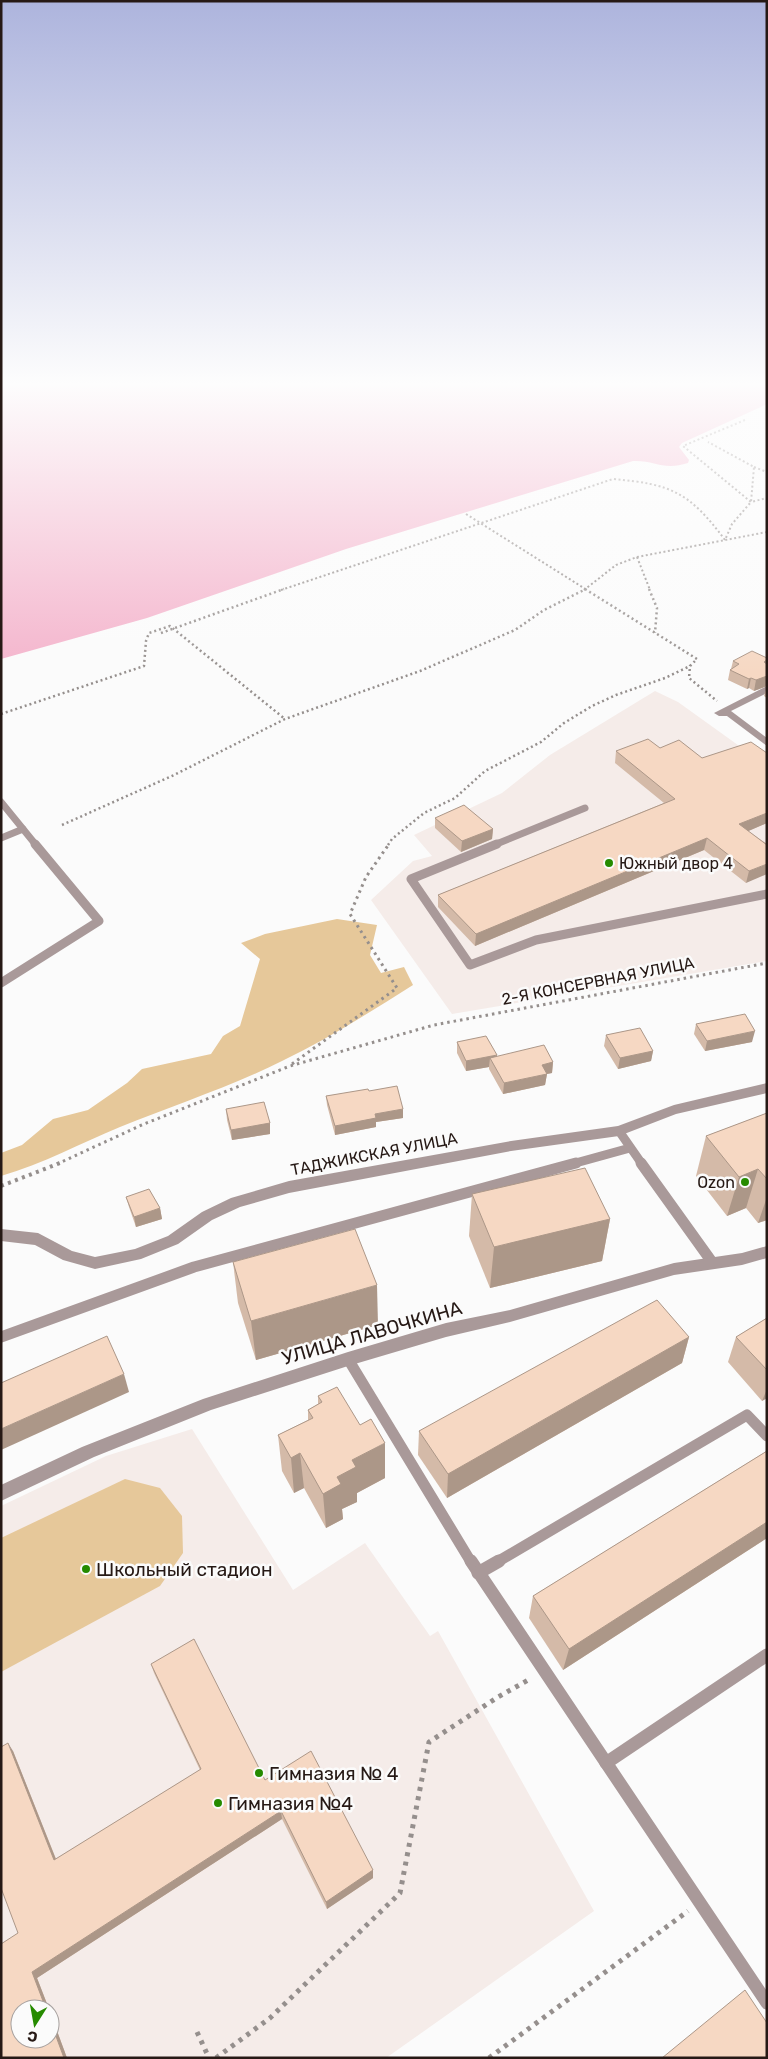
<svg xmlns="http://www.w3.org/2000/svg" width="768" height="2059" viewBox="0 0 768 2059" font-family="Rubik,sans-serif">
<rect width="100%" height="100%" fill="#fbfbfb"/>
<!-- built -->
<g fill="#f5ece9" fill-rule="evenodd">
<polygon points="655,691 678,702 767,766 767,961 452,1014 371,900 413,861 432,856 414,835 502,793 550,755"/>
<path d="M192,1429L293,1590L365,1543L430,1636L438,1631L594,1911L386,2058H1V1506L106,1456ZM20,2009H50V2039H20Z"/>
</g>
<!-- green -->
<g fill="#e6c89a">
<path d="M337,919L377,925L370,955L381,973L404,967L413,985C370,1012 328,1039 282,1061C230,1087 174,1105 120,1127C81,1143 43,1164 1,1176V1153L22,1145L53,1119L88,1110L127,1083L142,1069L211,1054L223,1036L240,1026L260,959L241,943L265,934Z"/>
<polygon points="125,1479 160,1488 182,1516 183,1553 160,1586 1,1672 1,1538"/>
</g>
<!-- water -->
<path fill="#f4b4cc" d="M1,385H767V404L682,443L679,447L689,460L688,463C663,471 655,460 633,461L346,549L147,618L1,659Z"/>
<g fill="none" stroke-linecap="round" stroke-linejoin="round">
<!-- path-far4 -->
<g stroke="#958f8d" stroke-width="2" stroke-dasharray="2 2.5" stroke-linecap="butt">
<polyline points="745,420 683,446 751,502 767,498"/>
<polyline points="754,467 767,472"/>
<polyline points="466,514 587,590"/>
<polyline points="637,557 650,590"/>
<path d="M281,590L613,479C672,484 690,493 725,540L732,524L751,502L754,467L708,442"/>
<polyline points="584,590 616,565 637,557 767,532"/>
</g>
<!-- path-far3 -->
<g stroke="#958f8d" stroke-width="2.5" stroke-dasharray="2 3" stroke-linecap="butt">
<polyline points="585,589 697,659 690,666 689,678 717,701"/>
<polyline points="649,589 657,608 655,633"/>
<polyline points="161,633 284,589"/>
<polyline points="1,714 144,666 146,641 149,633 170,626 285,719"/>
<polyline points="62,825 174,775 285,719 420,671 515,630 544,610 586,589"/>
<polyline points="388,845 392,839 424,813 455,798 485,771 541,742 564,723 592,706 616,695 665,678 690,666"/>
</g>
<!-- path-far2 -->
<g stroke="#958f8d" stroke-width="3" stroke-dasharray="2.5 4" stroke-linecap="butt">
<polyline points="292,1064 397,988 350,914 366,877 389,844"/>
<polyline points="57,1164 144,1124 290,1066 434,1025 767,963"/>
</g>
<!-- path-far1 -->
<polyline stroke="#958f8d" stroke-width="4" stroke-dasharray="3 4.5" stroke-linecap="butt" points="1,1186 60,1163"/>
<!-- path -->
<g stroke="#958f8d" stroke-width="5" stroke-dasharray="4 5.5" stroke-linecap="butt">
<polyline points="197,2032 209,2058"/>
<polyline points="216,2058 270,2018 400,1893 429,1742 498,1697 530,1679"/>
<polyline points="489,2058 688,1911"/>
</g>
<!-- service-far3 -->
<g stroke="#a99999" stroke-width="7">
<polyline points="1,802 36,845"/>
<polyline points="1,838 23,829"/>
<polyline points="494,845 585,808"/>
</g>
<!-- service-far2 -->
<g stroke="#a99999" stroke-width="9">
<polyline points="497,844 411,879 470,965 536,940 767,894"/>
<polyline points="1,983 99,921 35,844"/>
<polyline points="619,1131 642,1164"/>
<polyline points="572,1164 630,1148"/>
</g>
<!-- service-far1 -->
<g stroke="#a99999" stroke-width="11">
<polyline points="641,1163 712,1262"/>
<polyline points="1,1337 194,1267 576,1163"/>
<polyline points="348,1359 471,1562"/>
<polyline points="497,1562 747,1415 767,1436"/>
</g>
<!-- service -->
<g stroke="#a99999" stroke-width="13">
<polyline points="471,1561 767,2003"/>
<polyline points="478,1573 499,1561"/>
<polyline points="606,1763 767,1655"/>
</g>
<!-- minor -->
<g fill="#a99999" fill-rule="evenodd">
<polygon points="767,686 767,693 731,711 767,738 767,746 727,716 719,716 714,713"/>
<polygon points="767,1083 767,1093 676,1114 619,1136 511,1151 289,1193 240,1207 212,1220 178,1244 141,1259 95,1269 63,1260 35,1245 1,1241 1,1229 38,1233 72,1251 95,1257 135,1249 168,1236 202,1212 231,1198 289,1181 511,1141 618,1126 674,1105"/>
<polygon points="767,1246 767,1258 742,1265 674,1275 510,1322 446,1337 348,1366 211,1410 94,1457 1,1501 1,1485 82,1447 203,1399 348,1352 446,1323 510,1310 674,1263 742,1253"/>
</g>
</g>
<!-- wall -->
<g fill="#d4baa8">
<polygon points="767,658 767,686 754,691 749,688 747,689 728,680 730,670 731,669 733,661"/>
<polygon points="767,686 767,698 764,696"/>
<polygon points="660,748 702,758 767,753 767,823 748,831 767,844 746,883 704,850 475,946 438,907 438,895 664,803 615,763 616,751"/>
<polygon points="435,818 493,829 492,839 461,852 435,828"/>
<polygon points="696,1024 752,1042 705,1051 694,1034"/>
<polygon points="606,1035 653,1051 651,1061 618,1069 604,1046"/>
<polygon points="457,1042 496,1057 553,1062 552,1073 547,1074 545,1085 503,1094 489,1069 489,1067 466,1071 457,1053"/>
<polygon points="369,1091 403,1109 403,1118 376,1122 376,1127 335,1135 327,1105 326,1096"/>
<polygon points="226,1109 270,1123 270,1134 232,1140 227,1120"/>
<polygon points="767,1113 767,1220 758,1223 746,1208 727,1216 696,1176 706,1136"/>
<polygon points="472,1194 610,1219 602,1261 490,1288 469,1236"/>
<polygon points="126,1197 160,1208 162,1219 136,1227 129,1207"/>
<polygon points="233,1262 378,1325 256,1360 238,1303"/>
<polygon points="767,1318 767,1398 762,1401 728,1362 736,1337"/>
<polygon points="689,1337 682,1363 447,1498 418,1455 419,1431"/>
<polygon points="318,1396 385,1478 357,1493 357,1502 342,1509 343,1519 326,1528 304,1488 294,1493 282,1471 278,1435 308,1420 308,1410 318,1404"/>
<polygon points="767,1451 767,1538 563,1670 529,1618 533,1596"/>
<polygon points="151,1664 265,1780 373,1870 373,1878 327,1909 282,1819 37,1978 49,2009 20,2009 50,2012 67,2058 1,2058 18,1933 13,1751 56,1859 200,1770 154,1673"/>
</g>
<!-- shaded-wall -->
<g fill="#ac9788">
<polygon points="767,676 767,686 754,691 756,680"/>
<polygon points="751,678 749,688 747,689 749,679"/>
<polygon points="767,813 767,823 737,836 739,824"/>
<polygon points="493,829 492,839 461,852 462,841"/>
<polygon points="707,838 704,850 475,946 476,934"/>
<polygon points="767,864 767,874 746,883 749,871"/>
<polygon points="755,1031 752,1042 705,1051 707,1041"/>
<polygon points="653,1051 651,1061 618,1069 620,1058"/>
<polygon points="497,1055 496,1066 490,1058 489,1067 466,1071 466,1061"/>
<polygon points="553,1062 552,1073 541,1075 542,1065"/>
<polygon points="547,1074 545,1085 503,1094 504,1083"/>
<polygon points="403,1109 403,1118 376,1122 376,1127 335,1135 335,1126 375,1114"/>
<polygon points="270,1123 270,1134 232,1140 231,1130"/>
<polygon points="758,1169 746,1208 727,1216 739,1177"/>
<polygon points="767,1197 767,1220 758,1223"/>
<polygon points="160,1208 162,1219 136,1227 134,1217"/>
<polygon points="610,1219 602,1261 490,1288 494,1247"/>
<polygon points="377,1285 378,1325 256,1360 251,1321"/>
<polygon points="689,1337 682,1363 447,1498 448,1474"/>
<polygon points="124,1374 129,1392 1,1450 1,1429"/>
<polygon points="767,1389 767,1398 762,1401"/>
<polygon points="385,1443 385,1478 357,1493 357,1502 342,1509 343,1519 326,1528 323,1494 337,1477 352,1460"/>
<polygon points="300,1453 304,1488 294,1493 291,1458"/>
<polygon points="767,1522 767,1538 563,1670 569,1649"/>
<polygon points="8,1743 13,1751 59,1867 54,1860"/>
<polygon points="281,1811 282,1819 37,1978 49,2009 46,2009 32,1972"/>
<polygon points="373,1870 373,1878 327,1909 326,1902"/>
<polygon points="50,2012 67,2058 64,2058 50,2020"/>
</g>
<!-- building -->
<g fill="#f6d8c3" stroke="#ac9788">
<polygon points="752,651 767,658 767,660 764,662 767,664 767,676 756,680 751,678 749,679 730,670 739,664 733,661"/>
<polygon points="648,739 660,748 679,740 702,758 751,742 767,753 767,813 739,824 767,845 767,864 749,871 707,838 476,934 438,895 675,799 616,751"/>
<polygon points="464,805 493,829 462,841 435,818"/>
<polygon points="745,1014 755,1031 707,1041 696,1024"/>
<polygon points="640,1028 653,1051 620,1058 606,1035"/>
<polygon points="486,1036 497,1055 466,1061 457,1042"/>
<polygon points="544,1045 553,1062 542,1065 547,1074 504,1083 490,1058"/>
<polygon points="397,1086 403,1109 375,1114 376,1118 335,1126 326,1096 368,1089 369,1091"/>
<polygon points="264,1102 270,1123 231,1130 226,1109"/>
<polygon points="767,1113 767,1179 758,1169 739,1177 706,1136"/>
<polygon points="585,1168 610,1219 494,1247 472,1194"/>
<polygon points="149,1189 160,1208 134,1217 126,1197"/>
<polygon points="355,1229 377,1285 251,1321 233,1262"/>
<polygon points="657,1300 689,1337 448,1474 419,1431"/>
<polygon points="767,1318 767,1370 736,1337"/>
<polygon points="107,1336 124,1374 1,1429 1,1383"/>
<polygon points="337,1387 360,1425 371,1419 385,1443 352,1460 356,1467 337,1477 341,1484 323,1494 300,1453 291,1458 278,1435 313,1418 308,1410 322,1402 318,1396"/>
<polygon points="767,1451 767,1522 569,1649 533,1596"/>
<polygon points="194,1639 265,1780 311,1751 373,1870 326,1902 281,1811 32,1972 46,2009 20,2009 20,2039 50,2039 50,2020 64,2058 1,2058 1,1944 18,1933 1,1888 1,1747 8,1743 54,1860 201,1769 151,1664"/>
<polygon points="745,1990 767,2023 767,2058 662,2058"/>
</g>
<!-- sky -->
<linearGradient id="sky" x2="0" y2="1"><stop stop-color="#adb4dd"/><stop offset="0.57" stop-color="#fdfdfd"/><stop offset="1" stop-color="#fdfdfd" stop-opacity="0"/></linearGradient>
<rect width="768" height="673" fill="url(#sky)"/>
<!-- markers -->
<g fill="#268b00" stroke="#fbfbfb" stroke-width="2">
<circle cx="609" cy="863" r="5"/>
<circle cx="745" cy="1182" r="5"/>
<circle cx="86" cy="1569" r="5"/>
<circle cx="259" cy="1773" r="5"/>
<circle cx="218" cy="1803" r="5"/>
</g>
<g text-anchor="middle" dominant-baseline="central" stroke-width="5" stroke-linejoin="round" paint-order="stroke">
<!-- poi labels -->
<g font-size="16" fill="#261915" stroke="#fbfbfb" text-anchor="start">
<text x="619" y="863">Южный двор 4</text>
<text x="735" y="1182" text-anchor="end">Ozon</text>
</g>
<!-- street labels -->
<g font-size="16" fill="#261915" stroke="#fbfbfb">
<text transform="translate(598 981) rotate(-11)">2-Я КОНСЕРВНАЯ УЛИЦА</text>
<text transform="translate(374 1154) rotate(-11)">ТАДЖИКСКАЯ УЛИЦА</text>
</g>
<!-- near-street labels -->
<g font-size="19" fill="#261915" stroke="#fbfbfb">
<text transform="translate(372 1333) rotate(-16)">УЛИЦА ЛАВОЧКИНА</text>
</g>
<!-- near-poi labels -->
<g font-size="19" fill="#261915" stroke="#fbfbfb" text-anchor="start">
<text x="96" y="1569">Школьный стадион</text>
<text x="269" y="1773">Гимназия № 4</text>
<text x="228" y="1803">Гимназия №4</text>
</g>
</g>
<!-- border -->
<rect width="768" height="2059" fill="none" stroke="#261915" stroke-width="5"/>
<!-- north arrow -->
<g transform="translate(35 2024) rotate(191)"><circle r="24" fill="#fbfbfb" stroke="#a6a19f"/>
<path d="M0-4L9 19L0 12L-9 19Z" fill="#268b00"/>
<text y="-8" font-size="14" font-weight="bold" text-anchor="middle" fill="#261915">С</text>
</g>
</svg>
